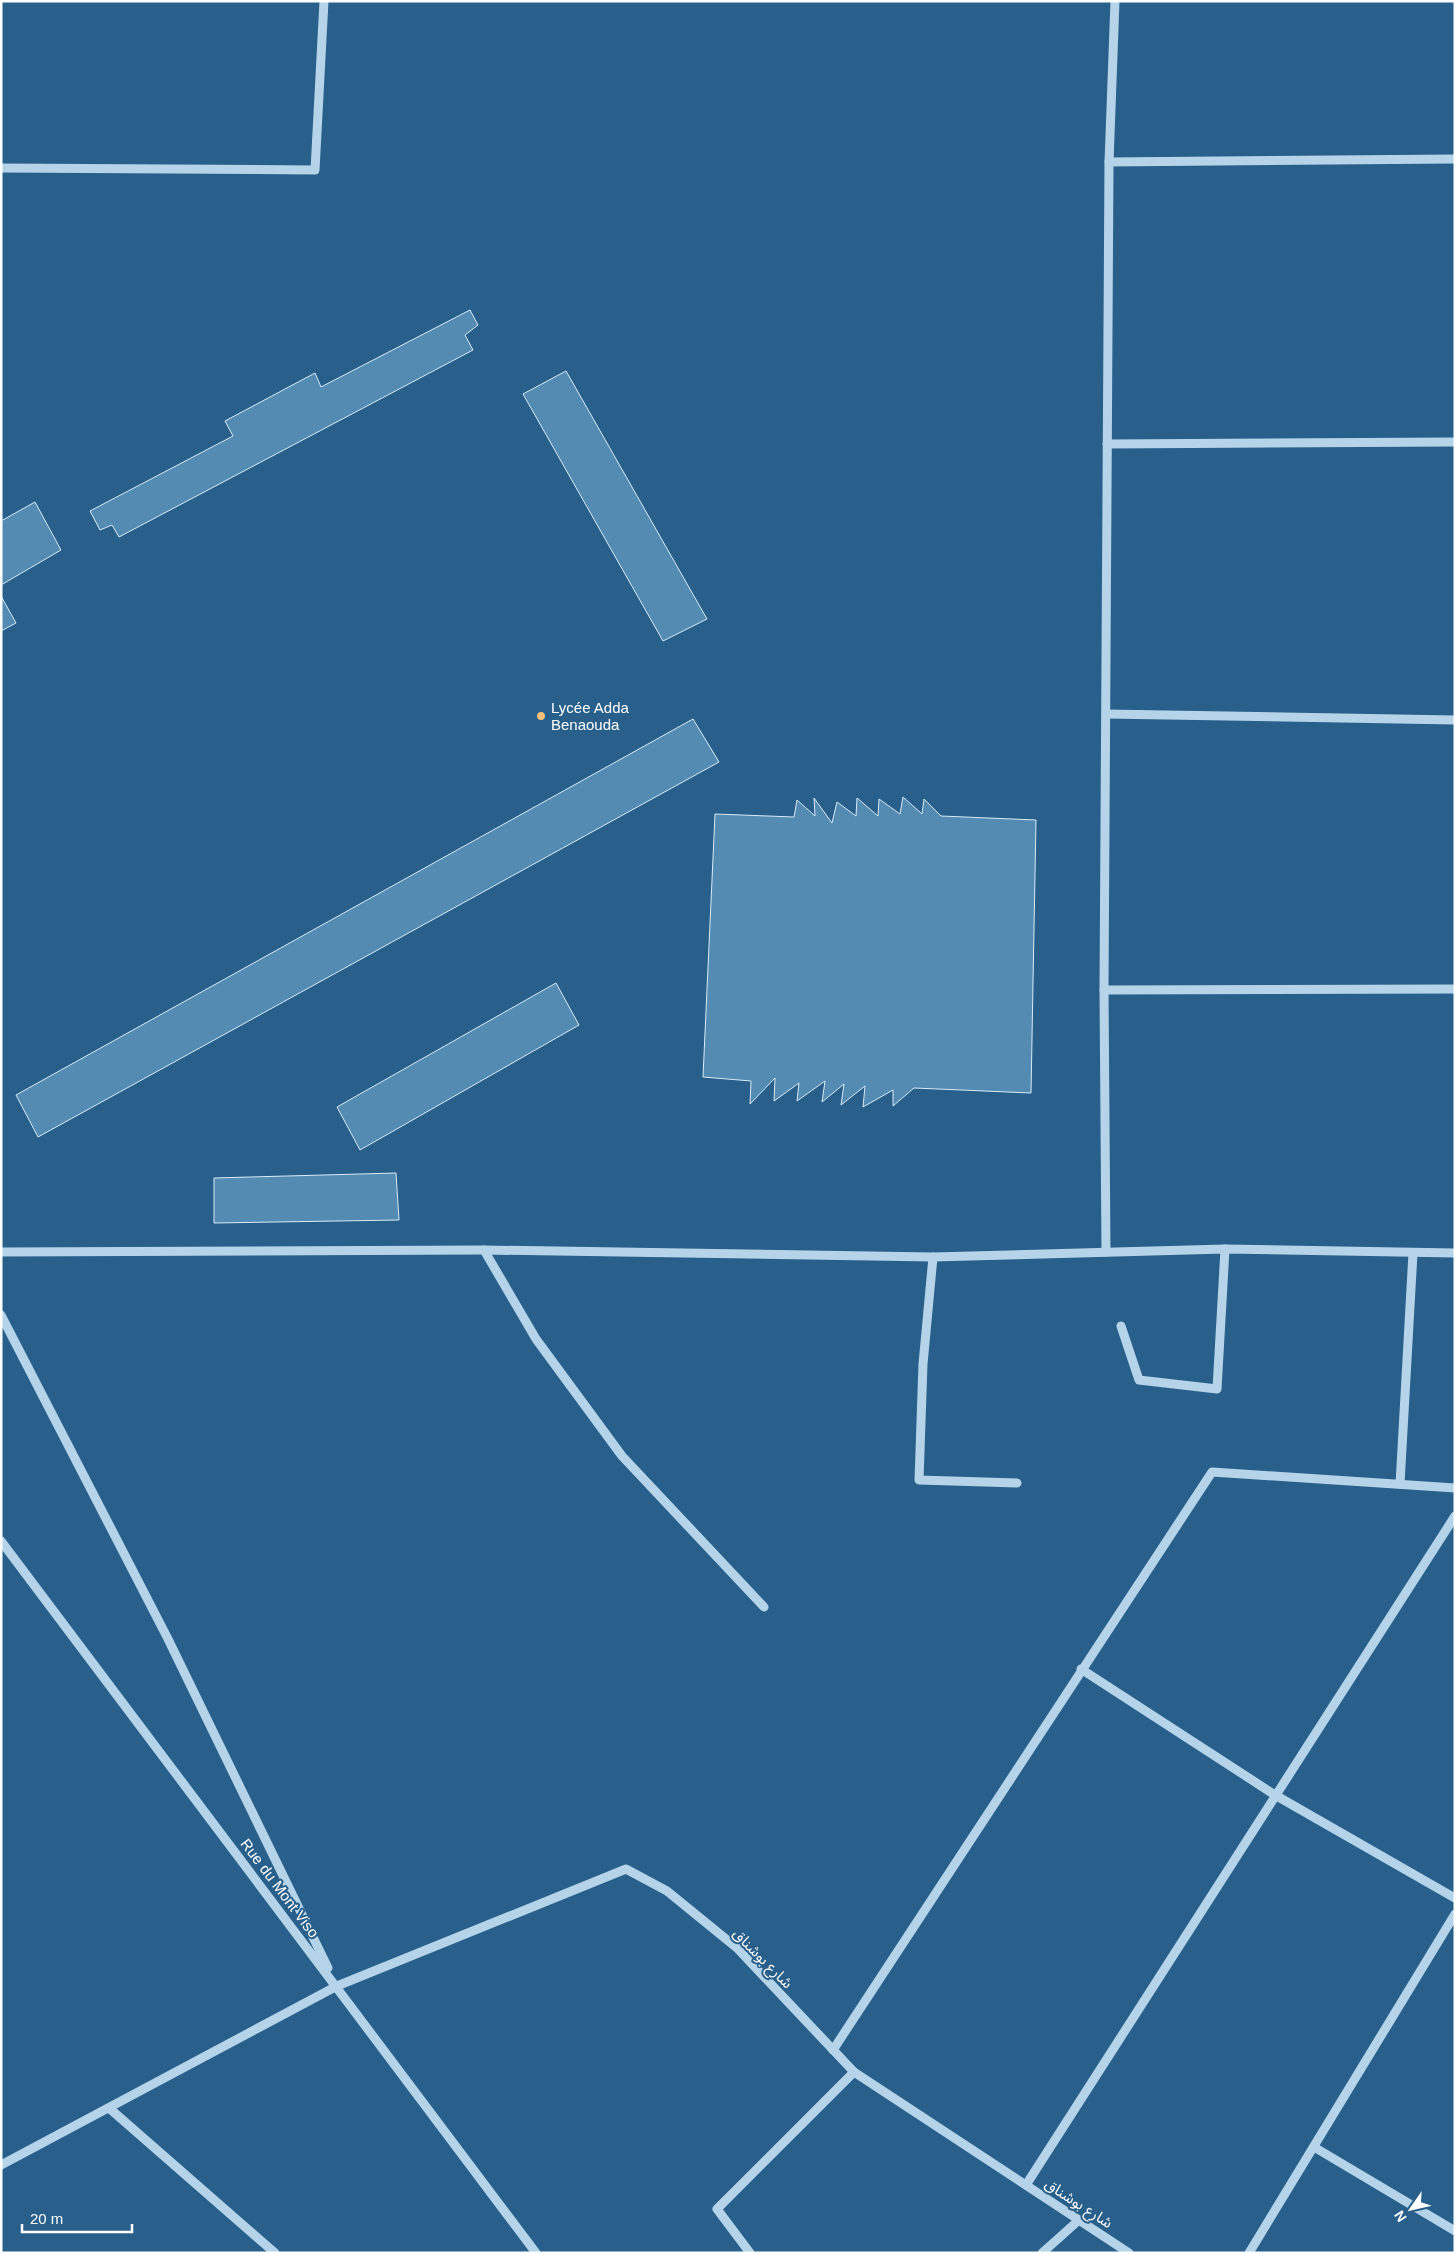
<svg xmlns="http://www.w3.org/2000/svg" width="1456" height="2254" viewBox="0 0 1456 2254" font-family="Arial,'Noto Sans Arabic',sans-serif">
<rect width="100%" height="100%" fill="#28608b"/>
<!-- building -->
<g fill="#548bb3" stroke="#daebf7">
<polygon points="470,310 478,325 465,335 473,350 119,537 112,525 100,530 90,511 233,436 225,421 315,373 321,387"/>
<polygon points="566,371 707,619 663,641 523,394"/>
<polygon points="35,502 61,550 1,585 1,521"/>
<polygon points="1,596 16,623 1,631"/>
<polygon points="693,719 719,762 38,1137 16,1095"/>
<polygon points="903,797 922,814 924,799 941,816 1036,820 1031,1093 914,1088 893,1106 893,1090 863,1107 865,1086 841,1105 844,1084 822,1102 825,1081 797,1101 799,1083 774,1101 775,1078 750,1104 751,1081 703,1077 715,814 794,817 797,800 815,816 814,798 832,823 837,802 856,816 857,798 878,816 879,799 900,814"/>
<polygon points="556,983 579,1025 360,1150 337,1107"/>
<polygon points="396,1173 399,1220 214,1223 214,1178"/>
</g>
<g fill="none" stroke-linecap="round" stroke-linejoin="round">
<!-- minor -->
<g stroke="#b6d4e9" stroke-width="9">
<polyline points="1109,162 1455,159"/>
<polyline points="1,168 315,170 324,1"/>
<polyline points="1107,444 1455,442"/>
<polyline points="1106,714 1455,720"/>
<polyline points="1104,990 1455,989"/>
<polyline points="484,1250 536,1339 622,1456 764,1607"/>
<polyline points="1,1252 484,1250 933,1257 1225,1249 1455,1253"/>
<polyline points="1106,1252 1104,990 1109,162 1115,1"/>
<polyline points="933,1257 923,1364 919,1480 1017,1483"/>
<polyline points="1,1315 168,1639 328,1968"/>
<polyline points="1121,1326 1139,1380 1217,1389 1225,1249"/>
<polyline points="1400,1484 1413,1253"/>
<polyline points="1,1541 536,2253"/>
<polyline points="1081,1669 1275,1795 1455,1898"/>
<polyline points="833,2050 1212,1472 1455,1488"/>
<polyline points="109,2108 275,2253"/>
<polyline points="1314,2147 1455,2231"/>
<polyline points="1,2165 337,1986 626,1869 667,1891 737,1948 854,2072 1129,2253"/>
<polyline points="1026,2185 1455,1516"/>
<polyline points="750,2253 717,2209 854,2072"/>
<polyline points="1042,2253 1079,2220"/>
<polyline points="1249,2253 1455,1914"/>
</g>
</g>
<!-- markers -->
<circle fill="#f1c07c" stroke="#28608b" stroke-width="2" cx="541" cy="716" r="5"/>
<g text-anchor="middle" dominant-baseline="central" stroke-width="4" stroke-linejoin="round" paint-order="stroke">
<!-- poi labels -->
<g font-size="15" fill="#fff" stroke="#28608b" text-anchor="start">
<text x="551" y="707">Lycée Adda<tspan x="551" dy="17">Benaouda</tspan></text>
</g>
<!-- street labels -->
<g font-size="15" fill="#fff" stroke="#28608b">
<text transform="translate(280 1888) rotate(53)">Rue du Mont Viso</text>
<text transform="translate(763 1958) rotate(45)">شارع بوشناق</text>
<text transform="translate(1079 2203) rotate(33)">شارع بوشناق</text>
</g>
</g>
<!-- border -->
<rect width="1456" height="2254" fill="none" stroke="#ffffff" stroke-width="5"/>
<!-- north arrow -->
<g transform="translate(1411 2209) rotate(236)" stroke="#28608b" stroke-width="4" paint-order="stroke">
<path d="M0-4L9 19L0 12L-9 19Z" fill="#ffffff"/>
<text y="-8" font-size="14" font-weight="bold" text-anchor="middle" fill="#ffffff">N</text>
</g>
<!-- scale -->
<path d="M22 2224v8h110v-8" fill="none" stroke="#ffffff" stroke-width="2.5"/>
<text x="30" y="2224" font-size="15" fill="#ffffff" stroke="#28608b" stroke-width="4" paint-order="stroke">20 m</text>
</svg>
